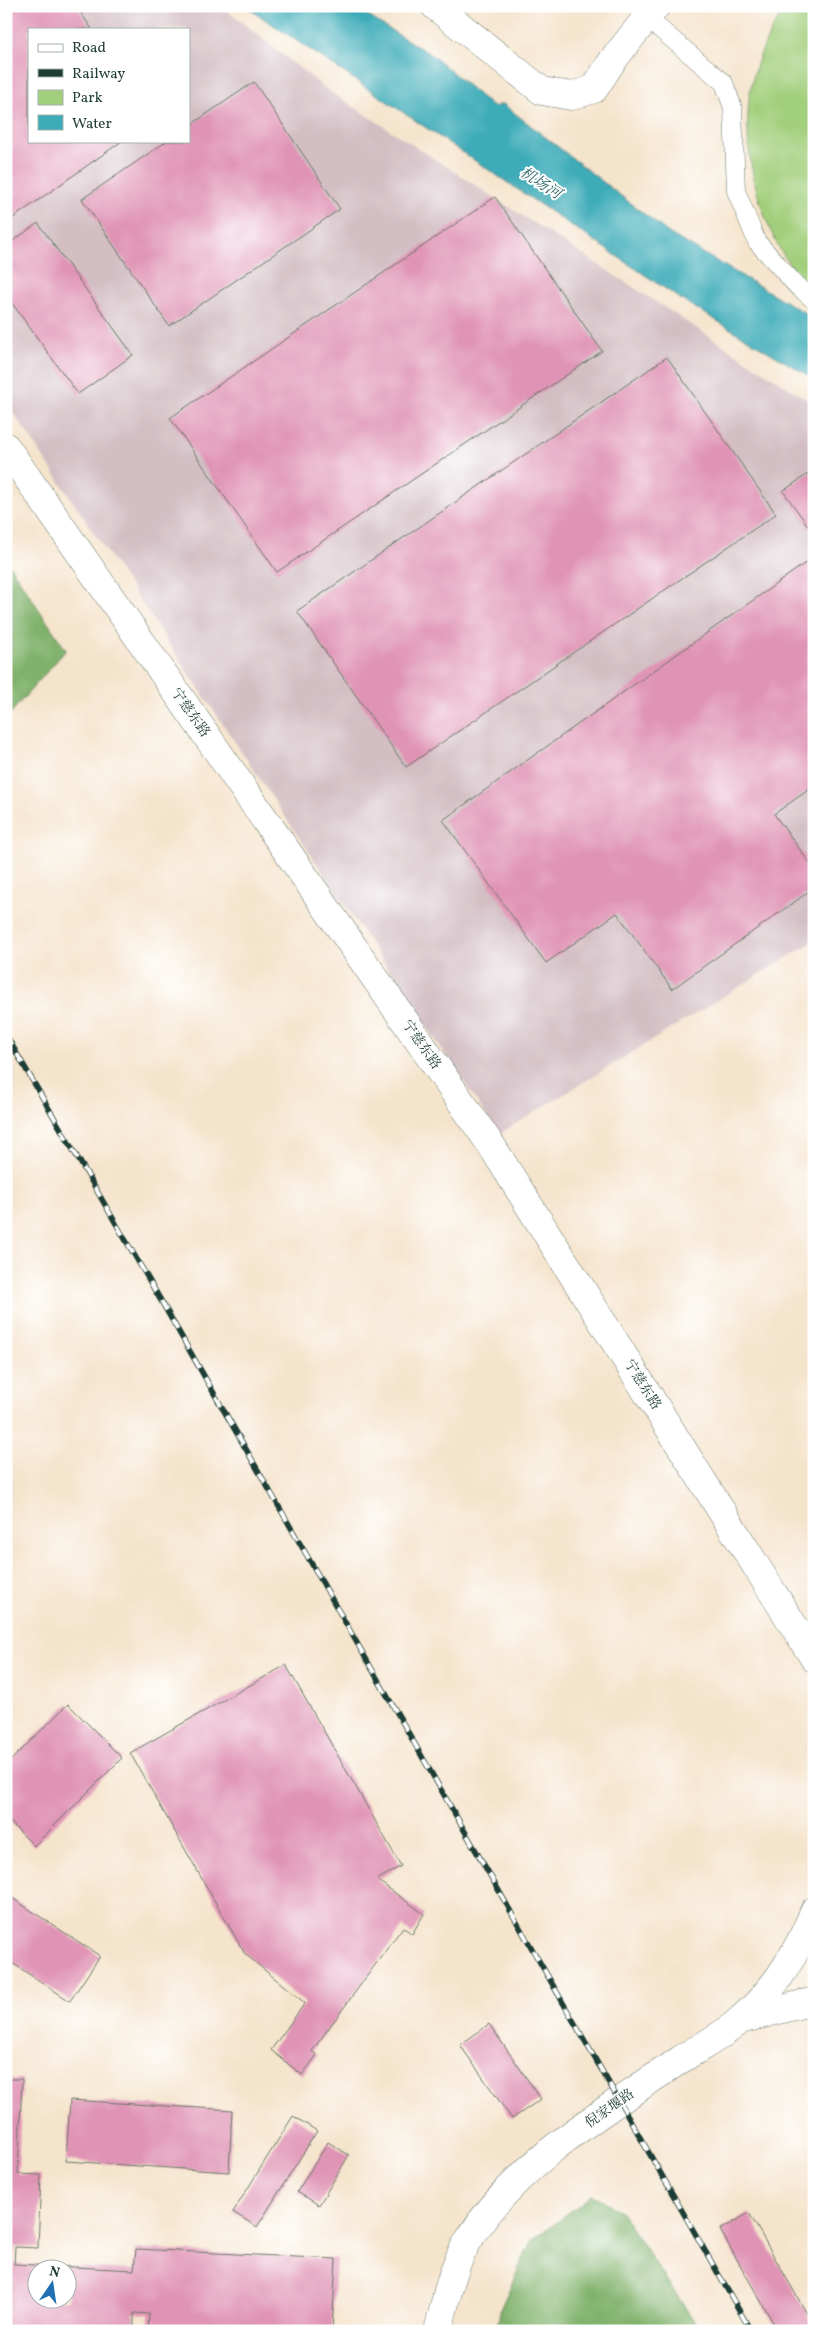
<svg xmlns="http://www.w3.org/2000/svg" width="820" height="2337" viewBox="0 0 820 2337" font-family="Vollkorn,'Noto Serif SC',serif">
<rect width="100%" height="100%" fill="#fff"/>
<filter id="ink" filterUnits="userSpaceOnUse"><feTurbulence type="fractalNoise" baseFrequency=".02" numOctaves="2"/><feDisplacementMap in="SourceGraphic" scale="10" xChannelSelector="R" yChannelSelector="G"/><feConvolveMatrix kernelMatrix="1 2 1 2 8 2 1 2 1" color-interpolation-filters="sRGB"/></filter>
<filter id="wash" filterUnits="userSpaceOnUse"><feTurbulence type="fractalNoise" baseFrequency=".0096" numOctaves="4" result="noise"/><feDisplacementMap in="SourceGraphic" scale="20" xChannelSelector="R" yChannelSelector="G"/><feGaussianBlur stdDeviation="1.12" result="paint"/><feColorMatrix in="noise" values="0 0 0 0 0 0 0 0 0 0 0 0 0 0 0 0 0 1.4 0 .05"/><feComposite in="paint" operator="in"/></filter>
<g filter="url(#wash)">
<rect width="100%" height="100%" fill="#f5e4cc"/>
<!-- industrial -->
<path fill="#d2bec3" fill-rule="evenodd" d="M6,6H221L326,89L814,404V941L499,1134L6,402ZM29,29H189V141H29Z"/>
<!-- green -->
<path fill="#a2cf7c" stroke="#608658" d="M786,6H814V292C762,247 737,148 752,82C758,55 771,29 786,6Z"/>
<!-- forest -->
<g fill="#81b26c" stroke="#507850">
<polygon points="10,566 66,650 8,716 6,568"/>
<polygon points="592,2195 619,2210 701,2331 496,2331 501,2307 532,2240"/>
</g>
<!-- water -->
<polygon fill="#3cacb8" stroke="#2e7476" points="245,6 352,6 433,56 493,107 503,104 670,234 814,318 814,379 682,300"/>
<g id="blocks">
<!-- building -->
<g fill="#e094b5" fill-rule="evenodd">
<polygon points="6,6 76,6 92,29 29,29 29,141 122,141 6,223"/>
<polygon points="254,82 340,209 169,326 82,199 167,141 189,141 189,126"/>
<polygon points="495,197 602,351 277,572 170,418"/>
<polygon points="38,223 133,355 78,394 6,295 6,246"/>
<polygon points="667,357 776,514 406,767 297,611"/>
<polygon points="814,470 814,534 783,491"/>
<polygon points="807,562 814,572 814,786 774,814 814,869 814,888 672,989 617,913 546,963 443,820"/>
<polygon points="286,1665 401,1866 377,1880 424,1914 412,1934 403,1927 312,2051 317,2055 302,2075 271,2050 305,2003 245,1954 130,1753"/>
<polygon points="68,1704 122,1758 34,1846 6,1818 6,1765"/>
<polygon points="6,1894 100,1956 70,2001 6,1959"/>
<polygon points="489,2024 541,2099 512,2119 460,2045"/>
<path d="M6,2079H22L18,2174L41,2175L38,2248L15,2247L14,2264L134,2270L136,2249L336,2259L332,2331H148L149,2314L134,2313V2331L6,2327ZM38,2270H68V2300H38Z"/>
<polygon points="70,2100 232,2110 229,2172 66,2161"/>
<polygon points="293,2116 317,2131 257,2227 233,2212"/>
<polygon points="328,2142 349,2155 319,2205 297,2192"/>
<polygon points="749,2213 814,2326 814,2331 778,2331 720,2230"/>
</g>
</g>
</g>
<g filter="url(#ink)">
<use href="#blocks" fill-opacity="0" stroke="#6a7769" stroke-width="1"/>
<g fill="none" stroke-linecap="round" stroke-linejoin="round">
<!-- service casing -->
<g stroke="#6a7769" stroke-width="19">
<polyline id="service" points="647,18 724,83 733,108 736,191 757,242 797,286 814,300"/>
</g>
<!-- minor casing -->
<g stroke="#6a7769" stroke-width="29">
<polyline id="minor" points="435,6 542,91 571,96 594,89 613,60 656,6"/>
</g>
<!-- secondary casing -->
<g stroke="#6a7769" stroke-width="29">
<g id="secondary">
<polyline points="6,447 491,1145 814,1658"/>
<polyline points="740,2020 814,2001"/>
<path d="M438,2331C446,2300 452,2265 470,2238C517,2162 608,2109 680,2060C700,2047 723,2036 740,2020C774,1991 798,1952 814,1911"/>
</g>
</g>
<!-- service -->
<use href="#service" stroke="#fff" stroke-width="18"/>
<!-- minor -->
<use href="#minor" stroke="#fff" stroke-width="28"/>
<!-- secondary -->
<use href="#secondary" stroke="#fff" stroke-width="28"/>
<!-- rail casing -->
<g stroke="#1f3d34" stroke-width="5.5">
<polyline id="rail" points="6,1035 160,1299 751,2331"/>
</g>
<!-- rail -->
<use href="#rail" stroke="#fff" stroke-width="4" stroke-dasharray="11" stroke-linecap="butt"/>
</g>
</g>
<g text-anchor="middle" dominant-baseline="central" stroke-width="4" stroke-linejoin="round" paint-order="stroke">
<!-- street labels -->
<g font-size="14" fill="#1f3d34" stroke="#fff">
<text transform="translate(190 713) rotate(55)">宁慈东路</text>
<text transform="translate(421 1045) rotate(55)">宁慈东路</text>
<text transform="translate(642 1385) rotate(58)">宁慈东路</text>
<text transform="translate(610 2109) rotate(-35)">倪家堰路</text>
</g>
<!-- water labels -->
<g font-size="15" font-style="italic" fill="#296462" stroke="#fff">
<text transform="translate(540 184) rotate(33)">机场河</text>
</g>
</g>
<!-- margin -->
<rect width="820" height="2337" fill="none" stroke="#fff" stroke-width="25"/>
<!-- legend -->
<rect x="28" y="28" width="162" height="115" fill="#ffffff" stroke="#a5b1ae"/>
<rect x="38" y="44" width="25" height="8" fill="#ffffff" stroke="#a5b1ae"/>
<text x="72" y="52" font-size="15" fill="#1f3d34">Road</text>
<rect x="38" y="69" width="25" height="8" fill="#1f3d34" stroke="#a5b1ae"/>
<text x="72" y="78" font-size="15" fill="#1f3d34">Railway</text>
<rect x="38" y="90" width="25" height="15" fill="#a2cf7c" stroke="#a5b1ae"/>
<text x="72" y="102" font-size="15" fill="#1f3d34">Park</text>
<rect x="38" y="115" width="25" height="15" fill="#3cacb8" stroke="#a5b1ae"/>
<text x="72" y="128" font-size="15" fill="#1f3d34">Water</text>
<!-- north arrow -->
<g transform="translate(52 2284) rotate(13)"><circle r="24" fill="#ffffff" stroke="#a5b1ae"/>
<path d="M0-4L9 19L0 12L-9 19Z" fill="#1f6fb2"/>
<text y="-8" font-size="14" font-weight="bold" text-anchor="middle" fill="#1f3d34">N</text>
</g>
</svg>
